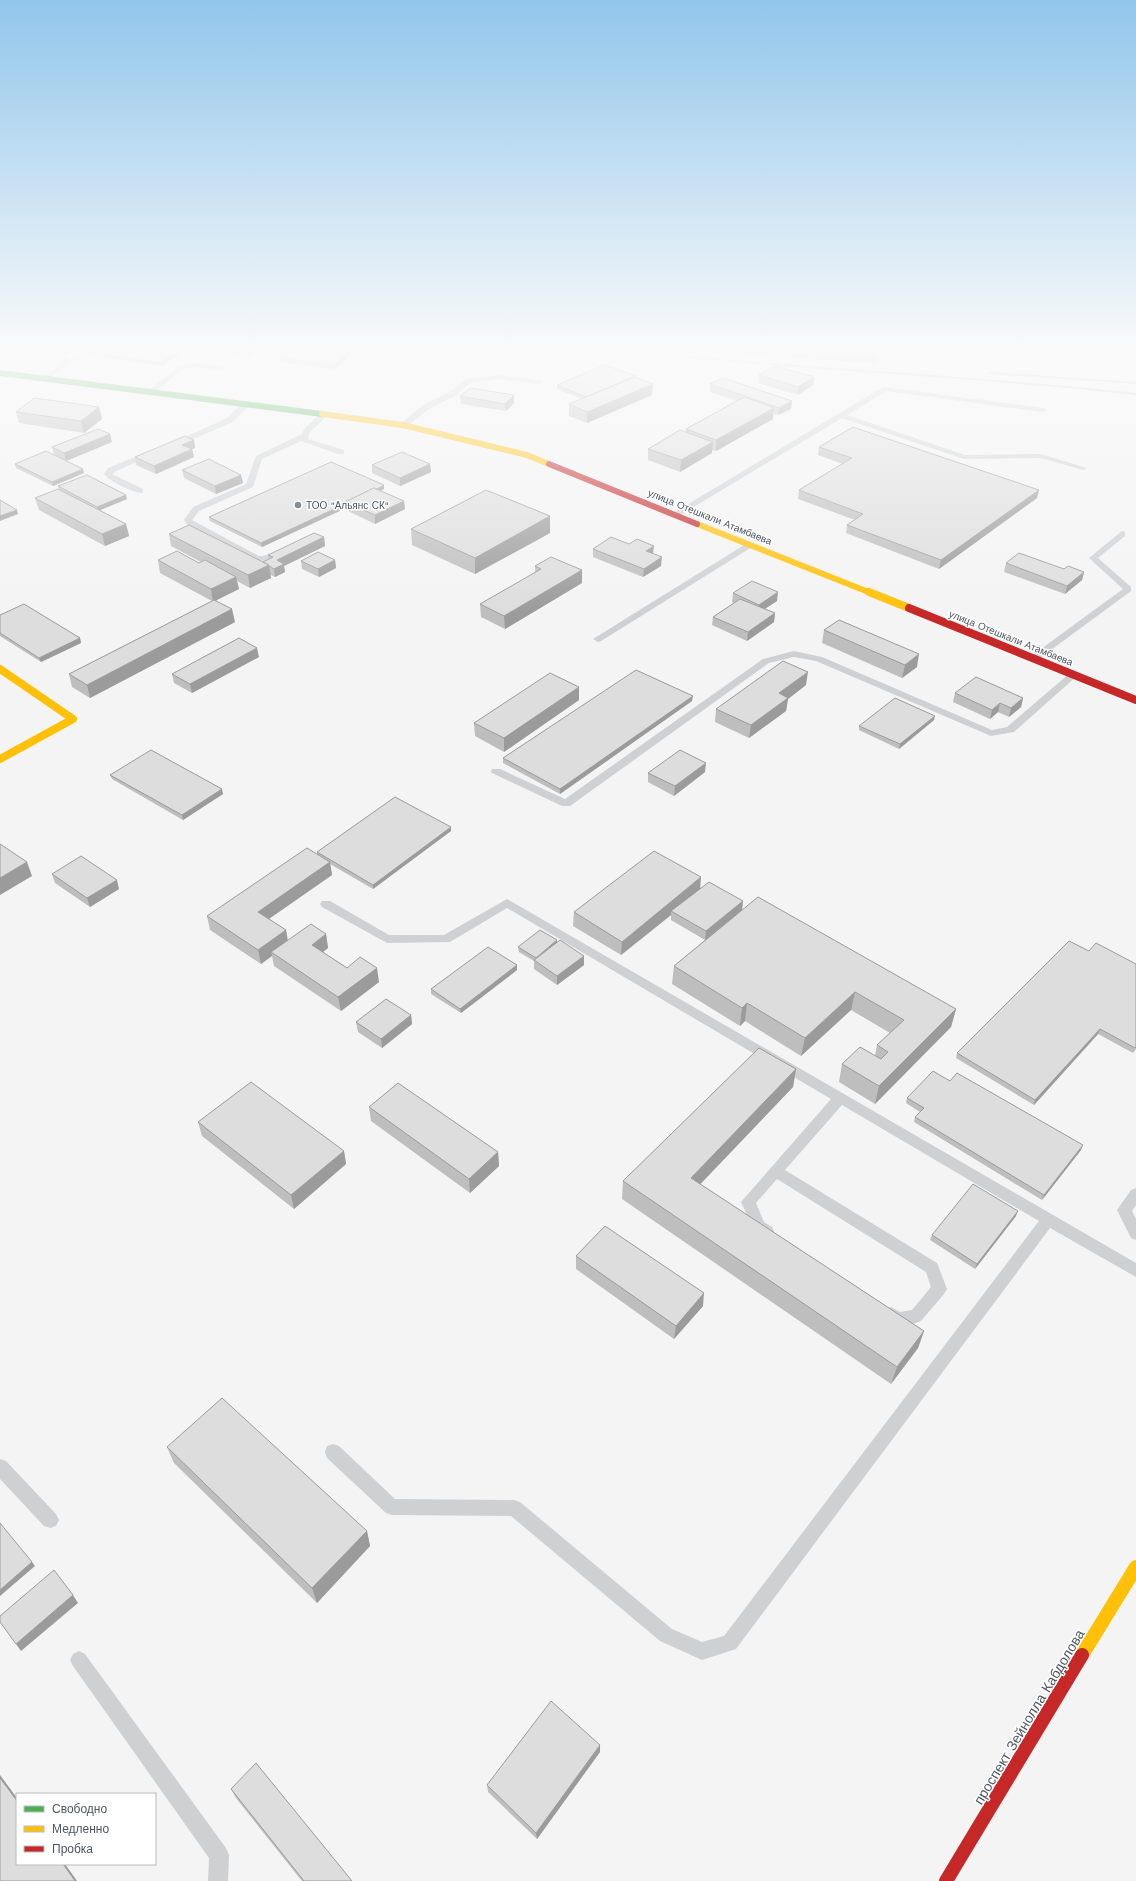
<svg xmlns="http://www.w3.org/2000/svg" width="1136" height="1881" viewBox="0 0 1136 1881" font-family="'Work Sans',sans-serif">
<rect width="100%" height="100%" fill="#f4f4f4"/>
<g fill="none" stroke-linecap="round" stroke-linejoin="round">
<!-- lane -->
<g fill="#ced0d2" fill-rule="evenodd">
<polygon points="7,350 24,350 61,355 66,358 68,360 84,350 91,350 45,380 43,379 43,377 61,364 61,360 10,352"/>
<polygon points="196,363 222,366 225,368 222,370 196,367 183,369 153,394 146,392 179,366"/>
<polygon points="499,375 539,380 543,382 539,384 499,379 471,383 455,396 429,409 406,427 399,425 423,405 449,392 466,379"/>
<polygon points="883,387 1043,408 1047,410 1043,412 887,391 847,415 965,455 1041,454 1087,468 1083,470 1041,458 964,459 842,418 677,517 671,517 670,515"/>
<polygon points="243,403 250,405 233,422 177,446 170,444 227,418"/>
<path d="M321,413L328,415L310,432L308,439L344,450V454H338L301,441L262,459L253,487L199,511L192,520L259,556C268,556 278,550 287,551V555L267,561L254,560L188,526L184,520L193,507L246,484L256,456L302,434L304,429Z"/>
<path d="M147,452L154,454L114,472L112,474L143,489V493C135,494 109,481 104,474L108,468Z"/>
<polygon points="1122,531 1125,532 1125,536 1098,558 1131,587 1131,591 1036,661 1030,661 1028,659 1030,657 1123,589 1089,558"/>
<polygon points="749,542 752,543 752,547 601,641 598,642 593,639"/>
<polygon points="794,651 822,657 992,730 1007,727 1070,673 1073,672 1078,675 1014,732 991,736 816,661 794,657 769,663 570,806 562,806 492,773 491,771 492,769 500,769 565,799 763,659"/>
<polygon points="507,899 1136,1263 1136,1277 1050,1228 736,1649 702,1660 660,1641 511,1516 392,1515 386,1513 327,1458 325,1452 327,1446 333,1444 339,1446 395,1499 514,1500 520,1502 672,1629 702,1642 724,1636 1039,1221 842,1105 785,1170 937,1263 947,1289 944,1294 921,1321 916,1323 897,1326 886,1319 883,1314 886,1309 891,1307 900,1312 912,1310 931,1287 926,1272 777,1179 756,1203 764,1222 772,1227 774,1231 772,1235 767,1237 754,1230 741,1202 831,1099 507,908 450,942 387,943 322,907 320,904 322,901 330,901 389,935 444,935"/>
<polygon points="1136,1188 1136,1205 1132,1211 1136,1219 1136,1240 1131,1238 1117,1210 1131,1190"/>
<polygon points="0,1459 6,1461 56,1514 59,1520 56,1526 50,1528 44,1526 0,1479"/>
<polygon points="79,1651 85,1654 226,1848 229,1855 228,1881 208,1881 209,1858 73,1666 70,1660 73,1654"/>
</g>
<!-- fast -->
<polyline stroke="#4caf50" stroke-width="6" points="0,373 322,414"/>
<!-- slow-far2 -->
<g stroke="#ffc107" stroke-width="6">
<polyline points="322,414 403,425 527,455 549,464"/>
<polyline points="697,524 871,593"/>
</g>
<!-- slow-far1 -->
<g stroke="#ffc107" stroke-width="8">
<polyline points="869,592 909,608"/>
<polyline points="0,669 73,719 0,759"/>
</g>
<!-- slow -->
<polyline stroke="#ffc107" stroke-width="14" points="1082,1655 1136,1567"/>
<!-- jam-far2 -->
<polyline stroke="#c62828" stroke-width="6" points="549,464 697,524"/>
<!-- jam-far1 -->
<polyline stroke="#c62828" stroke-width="8" points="909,608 1136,700"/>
<!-- jam -->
<polyline stroke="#c62828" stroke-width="14" points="946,1881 1082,1655"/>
<!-- rail -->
<g stroke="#c9cacc" stroke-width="2">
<path d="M679,356C831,371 984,377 1136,394"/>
<polyline points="990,373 1136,383"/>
</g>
</g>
<!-- wall -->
<g fill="#bebebf">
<polygon points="24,350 72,350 64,355"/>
<polygon points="92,350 184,350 162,366 89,356 88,353"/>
<polygon points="193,350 260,350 250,358"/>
<polygon points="290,350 355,350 335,369 281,362 280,358"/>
<polygon points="710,350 880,350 878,363 709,353"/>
<polygon points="759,375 814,377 813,385 798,395 758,383"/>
<polygon points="636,377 652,395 587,423 569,416 569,404 582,399 557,389 557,385"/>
<polygon points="710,384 791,409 778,415 773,414 773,419 716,451 712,450 712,453 680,472 648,460 648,449 685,432 686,429 737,401 710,392"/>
<polygon points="460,396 514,403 506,411 461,404"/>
<polygon points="99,407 102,419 84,433 19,423 16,412"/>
<polygon points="194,440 195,448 192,449 194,457 156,474 136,465 135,457"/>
<polygon points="112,442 66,461 54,455 52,447"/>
<polygon points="819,447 1037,498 939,569 846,533 847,525 855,520 798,499 799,490 843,464 818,455"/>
<polygon points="15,464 84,473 53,486 16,468"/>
<polygon points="430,464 431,472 400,486 372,473 372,465"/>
<polygon points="182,470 241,475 243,483 216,494 184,478"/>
<polygon points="58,486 127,499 100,510 126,524 129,536 105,546 39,510 35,498 59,489"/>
<polygon points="384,489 381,491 404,501 405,509 375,524 346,510 346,508 262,547 210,521 209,517"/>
<polygon points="550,516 550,533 475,574 412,545 411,529"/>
<polygon points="169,534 263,562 269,559 268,555 324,537 325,546 284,566 285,572 275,577 271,575 271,578 250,588 237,581 239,589 216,600 235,622 90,698 72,687 69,674 212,601 160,573 158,560 199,563 201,562 171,546"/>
<polygon points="629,544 653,554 661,566 643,577 593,557 593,549"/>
<polygon points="335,560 336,568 319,577 302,569 301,561"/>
<polygon points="1006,563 1064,569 1084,572 1082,580 1065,594 1004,572"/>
<polygon points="535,566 582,570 582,583 505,629 481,617 480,604 535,573"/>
<polygon points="733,593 777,601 765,609 775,613 774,622 747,641 712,625 713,617 734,603 732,602"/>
<polygon points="0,615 80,638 81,643 41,662 0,636"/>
<polygon points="824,630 917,667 902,678 822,643"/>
<polygon points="259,657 192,693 174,683 172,674"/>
<polygon points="806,685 788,699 786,711 749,738 715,722 716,709"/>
<polygon points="955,693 1023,698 1021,707 1009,717 998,712 990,719 953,702"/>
<polygon points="579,700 504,752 475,736 474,723"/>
<polygon points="692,701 560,794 503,763 503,758"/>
<polygon points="934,720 899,749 859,730 859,726"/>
<polygon points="705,772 674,796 648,782 648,773"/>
<polygon points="110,775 223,794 183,820 112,779"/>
<polygon points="451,831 373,889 330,864 332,875 269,919 286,930 288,940 326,934 328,948 323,952 347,968 379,982 341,1011 274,966 272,956 261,964 210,930 207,916 317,854 317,852"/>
<polygon points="52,874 119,889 90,907 55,883"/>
<polygon points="701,888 743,901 742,910 956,1009 951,1027 875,1104 839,1082 842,1064 875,1056 877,1045 890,1033 851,1010 801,1056 745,1021 740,1026 672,984 674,966 705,940 671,920 671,915 621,955 573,926 574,912"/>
<polygon points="557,940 557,943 584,965 557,985 534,969 534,961 519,952 518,947"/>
<polygon points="1089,951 1136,964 1136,1049 1133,1053 1098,1034 1034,1105 956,1058 957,1053"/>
<polygon points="517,965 517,970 461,1013 431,994 431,989"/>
<polygon points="411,1015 412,1024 382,1048 358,1032 356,1022"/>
<polygon points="796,1069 793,1087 700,1184 924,1331 918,1348 891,1384 622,1199 623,1181"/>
<polygon points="950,1081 1081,1150 1042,1200 914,1122 915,1117 920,1112 906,1103 907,1098"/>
<polygon points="369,1107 498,1152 499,1166 470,1193 371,1121"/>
<polygon points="198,1122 344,1151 346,1164 294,1209 202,1136"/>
<polygon points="1016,1216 975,1269 930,1240 932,1235"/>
<polygon points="576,1256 703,1306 674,1339 576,1269"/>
<polygon points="167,1447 367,1531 370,1546 317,1603 174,1463"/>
<polygon points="600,1752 537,1839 488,1792 487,1785"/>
<polygon points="231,1789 352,1881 302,1881 236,1798"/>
</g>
<!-- shaded-wall -->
<g fill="#9b9b9b">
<polygon points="63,350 72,350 64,355"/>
<polygon points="178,350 184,350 162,366 161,363"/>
<polygon points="249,350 260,350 250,358"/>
<polygon points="351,350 355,350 335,369 335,365"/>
<polygon points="814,377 813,385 798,395 798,387"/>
<polygon points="653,384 652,395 587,423 587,412"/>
<polygon points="514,395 514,403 506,411 505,404"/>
<polygon points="792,401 791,409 778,415 779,408"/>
<polygon points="99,407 102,419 84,433 81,421"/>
<polygon points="774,408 773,419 716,451 716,440"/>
<polygon points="110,434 112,442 66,461 64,453"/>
<polygon points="194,440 195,448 184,453 182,445"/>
<polygon points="713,442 712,453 680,472 681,460"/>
<polygon points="192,449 194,457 156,474 154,466"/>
<polygon points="430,464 431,472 400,486 400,478"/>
<polygon points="83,469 84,473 53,486 52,482"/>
<polygon points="241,475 243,483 216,494 215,486"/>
<polygon points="384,485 384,489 352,505 347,503"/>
<polygon points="1039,490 1037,498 939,569 941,560"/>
<polygon points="126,495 127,499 98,511 97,507"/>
<polygon points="404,501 405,509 375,524 375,515"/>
<polygon points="345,504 346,508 262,547 261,543"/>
<polygon points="17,510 18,514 0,521 0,516"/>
<polygon points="550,516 550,533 475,574 475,558"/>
<polygon points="126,524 129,536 105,546 102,534"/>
<polygon points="324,537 325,546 284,566 285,572 275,577 274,569 277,560"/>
<polygon points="654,546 653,554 646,551"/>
<polygon points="662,557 661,566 643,577 644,569"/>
<polygon points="335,560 336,568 319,577 318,569"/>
<polygon points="269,565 271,578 250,588 248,575"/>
<polygon points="582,570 582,583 505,629 504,616"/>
<polygon points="1084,572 1082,580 1065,594 1067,586"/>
<polygon points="236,577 239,589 213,602 211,589"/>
<polygon points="778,592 777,601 758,613 759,605"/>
<polygon points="232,609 235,622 90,698 87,685"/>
<polygon points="775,613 774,622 747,641 748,632"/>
<polygon points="80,638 81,643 41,662 39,658"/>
<polygon points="257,648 259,657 192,693 190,684"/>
<polygon points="919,654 917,667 902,678 905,665"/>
<polygon points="808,672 806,685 788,699 786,711 749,738 751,725 779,693"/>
<polygon points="579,687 579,700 504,752 504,738"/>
<polygon points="693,696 692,701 560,794 560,789"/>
<polygon points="1023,698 1021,707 1009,717 1011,708"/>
<polygon points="1000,703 998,712 990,719 992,710"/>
<polygon points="935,716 934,720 899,749 900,744"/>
<polygon points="706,763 705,772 674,796 675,786"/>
<polygon points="222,789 223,794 183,820 182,815"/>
<polygon points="451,827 451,831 373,889 373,885"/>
<polygon points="27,862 32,876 0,895 0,878"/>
<polygon points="330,862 332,875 260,925 258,912"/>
<polygon points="701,877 700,891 671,911 671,915 621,955 622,942"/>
<polygon points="117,880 119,889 90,907 87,898"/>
<polygon points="743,901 742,910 705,940 706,931"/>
<polygon points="286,930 288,944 271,952 272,956 261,964 258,950"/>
<polygon points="326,934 328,948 314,959 312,945"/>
<polygon points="557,940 557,945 536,961 536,958"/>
<polygon points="584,956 584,965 557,985 557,976"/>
<polygon points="517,965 517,970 461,1013 460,1009"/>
<polygon points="377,968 379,982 341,1011 338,997"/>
<polygon points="855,992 851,1010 801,1056 805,1038"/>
<polygon points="747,1003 745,1021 740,1026 742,1008"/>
<polygon points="956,1009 951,1027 875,1104 879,1086"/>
<polygon points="411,1015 412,1024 382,1048 381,1039"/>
<polygon points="1100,1029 1098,1034 1034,1105 1035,1100"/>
<polygon points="796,1069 793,1087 689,1196 691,1178"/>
<polygon points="1083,1145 1081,1150 1042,1200 1044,1195"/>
<polygon points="344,1151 346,1164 294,1209 291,1195"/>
<polygon points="498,1152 499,1166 470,1193 469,1179"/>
<polygon points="1018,1211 1016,1216 975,1269 977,1264"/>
<polygon points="704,1293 703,1306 674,1339 676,1326"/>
<polygon points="924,1331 918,1348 891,1384 897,1367"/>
<polygon points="367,1531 370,1546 317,1603 312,1588"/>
<polygon points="32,1562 35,1566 0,1596 0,1590"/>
<polygon points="73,1595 78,1603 21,1651 16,1644"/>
<polygon points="600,1745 600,1752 537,1839 536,1833"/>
<polygon points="0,1775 17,1798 17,1801 0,1778"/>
<polygon points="63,1864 65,1864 77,1881 75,1881"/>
</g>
<!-- building -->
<g fill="#ddddde" stroke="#9b9b9b">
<polygon points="92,350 178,350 161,363 88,353"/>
<polygon points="290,350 351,350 335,365 280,358"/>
<polygon points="605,365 636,376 586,397 557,385"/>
<polygon points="775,366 814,377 798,387 759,375"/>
<polygon points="635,377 653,384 587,412 569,404"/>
<polygon points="723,378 792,401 779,408 710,384"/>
<polygon points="470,388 514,395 505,404 460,396"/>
<polygon points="744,397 774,408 716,440 686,429"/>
<polygon points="34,398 99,407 81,421 16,412"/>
<polygon points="853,427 1039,490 941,560 847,525 863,514 799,490 852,458 819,447"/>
<polygon points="98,429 110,434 64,453 52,447"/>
<polygon points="680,430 713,442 681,460 648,449"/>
<polygon points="185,436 194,440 182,445 192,449 154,466 135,457"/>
<polygon points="46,451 83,469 52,482 15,464"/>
<polygon points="402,452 430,464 400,478 372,465"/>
<polygon points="209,459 241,475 215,486 182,470"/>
<polygon points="331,462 384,485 377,489 374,488 345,502 345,504 261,543 209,517"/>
<polygon points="87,475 126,495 97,507 58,486"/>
<polygon points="374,488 404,501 375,515 345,502"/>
<polygon points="58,489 126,524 102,534 35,498"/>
<polygon points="486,490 550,516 475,558 411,529"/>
<polygon points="0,500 17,510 0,516"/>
<polygon points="189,525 269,565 248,575 169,534"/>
<polygon points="314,533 324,537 277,560 284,564 274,569 269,566 269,565 263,562 273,557 268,555"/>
<polygon points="611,537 629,544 637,539 654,546 646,551 662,557 644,569 593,549"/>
<polygon points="177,551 199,563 205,560 236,577 211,589 158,560"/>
<polygon points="318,552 335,560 318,569 301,561"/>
<polygon points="1019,553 1064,569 1068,566 1084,572 1067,586 1006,563"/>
<polygon points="551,557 582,570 504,616 480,604 541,569 535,566"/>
<polygon points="752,581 778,592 759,605 733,593"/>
<polygon points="740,599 775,613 748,632 713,617"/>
<polygon points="214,600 232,609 87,685 69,674"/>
<polygon points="24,604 80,638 39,658 0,633 0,615"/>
<polygon points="839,620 919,654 905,665 824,630"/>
<polygon points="239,638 257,648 190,684 172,674"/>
<polygon points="783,661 808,672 779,693 788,698 751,725 716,709"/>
<polygon points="636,670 693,696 560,789 503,758"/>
<polygon points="550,673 579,687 504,738 474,723"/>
<polygon points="976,677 1023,698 1011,708 1000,703 992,710 955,693"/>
<polygon points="895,698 935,716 900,744 859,726"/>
<polygon points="151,750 222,789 182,815 110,775"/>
<polygon points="680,750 706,763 675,786 648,773"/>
<polygon points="395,797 451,827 373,885 317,852"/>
<polygon points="0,844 27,862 0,878"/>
<polygon points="307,848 330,862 258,912 286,930 258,950 207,916"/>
<polygon points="654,851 701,877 622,942 574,912"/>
<polygon points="81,856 117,880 87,898 52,874"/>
<polygon points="709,882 743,901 706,931 671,911"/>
<polygon points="758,897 956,1009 879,1086 842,1064 860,1047 881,1059 888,1052 877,1045 904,1020 855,992 805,1038 747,1003 742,1008 674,966"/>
<polygon points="311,924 326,934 312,945 347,968 360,957 377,968 338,997 271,952"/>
<polygon points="540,930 557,940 536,958 518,947"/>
<polygon points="560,940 584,956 557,976 534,960"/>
<polygon points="1069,941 1089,951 1096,943 1136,964 1136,1047 1135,1048 1100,1029 1035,1100 957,1053"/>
<polygon points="488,947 517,965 460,1009 431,989"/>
<polygon points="386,999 411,1015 381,1039 356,1022"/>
<polygon points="759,1048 796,1069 691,1178 924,1331 897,1367 623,1181"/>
<polygon points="933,1071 950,1081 957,1073 1083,1145 1044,1195 915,1117 924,1108 907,1098"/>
<polygon points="251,1082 344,1151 291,1195 198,1122"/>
<polygon points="398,1083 498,1152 469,1179 369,1107"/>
<polygon points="973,1184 1018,1211 977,1264 932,1235"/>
<polygon points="605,1226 704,1293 676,1326 576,1256"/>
<polygon points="222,1398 367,1531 312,1588 167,1447"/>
<polygon points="0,1523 32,1562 0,1590"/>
<polygon points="54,1570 73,1595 16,1644 0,1622 0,1616"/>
<polygon points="551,1701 600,1745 536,1833 487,1785"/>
<polygon points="256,1763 352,1881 304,1881 231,1789"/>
<polygon points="0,1778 17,1801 17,1864 63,1864 75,1881 0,1881"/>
</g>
<!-- sky -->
<linearGradient id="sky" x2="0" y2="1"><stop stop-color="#91c6eb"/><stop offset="0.57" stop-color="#fafafa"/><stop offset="1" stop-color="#fafafa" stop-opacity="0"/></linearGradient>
<rect width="1136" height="613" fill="url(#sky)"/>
<!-- markers -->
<circle fill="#868d94" stroke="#fff" stroke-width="1.5" cx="298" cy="505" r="4"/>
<g text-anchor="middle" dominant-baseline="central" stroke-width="3" stroke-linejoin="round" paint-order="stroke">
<!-- far-poi labels -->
<g font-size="10" fill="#4a5661" stroke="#fff" text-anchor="start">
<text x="306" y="505">ТОО "Альянс СК"</text>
</g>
<!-- far-street labels -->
<g font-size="10" fill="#4a5661" stroke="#fff">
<text transform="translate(710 517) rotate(22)">улица Отешкали Атамбаева</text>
<text transform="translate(1011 638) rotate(22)">улица Отешкали Атамбаева</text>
</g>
<!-- near-street labels -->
<g font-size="14" fill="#4a5661" stroke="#fff">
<text transform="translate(1029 1717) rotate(-59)">проспект Зейнолла Кабдолова</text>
</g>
</g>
<!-- legend -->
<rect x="16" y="1793" width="140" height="72" fill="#ffffff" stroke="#b7bbc0"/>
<rect x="24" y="1806" width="20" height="6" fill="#4caf50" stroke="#b7bbc0"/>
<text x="52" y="1813" font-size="12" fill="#4a5661">Свободно</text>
<rect x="24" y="1826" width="20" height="6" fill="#ffc107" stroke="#b7bbc0"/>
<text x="52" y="1833" font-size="12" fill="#4a5661">Медленно</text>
<rect x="24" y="1846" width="20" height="6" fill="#c62828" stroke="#b7bbc0"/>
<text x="52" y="1853" font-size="12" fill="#4a5661">Пробка</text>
</svg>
